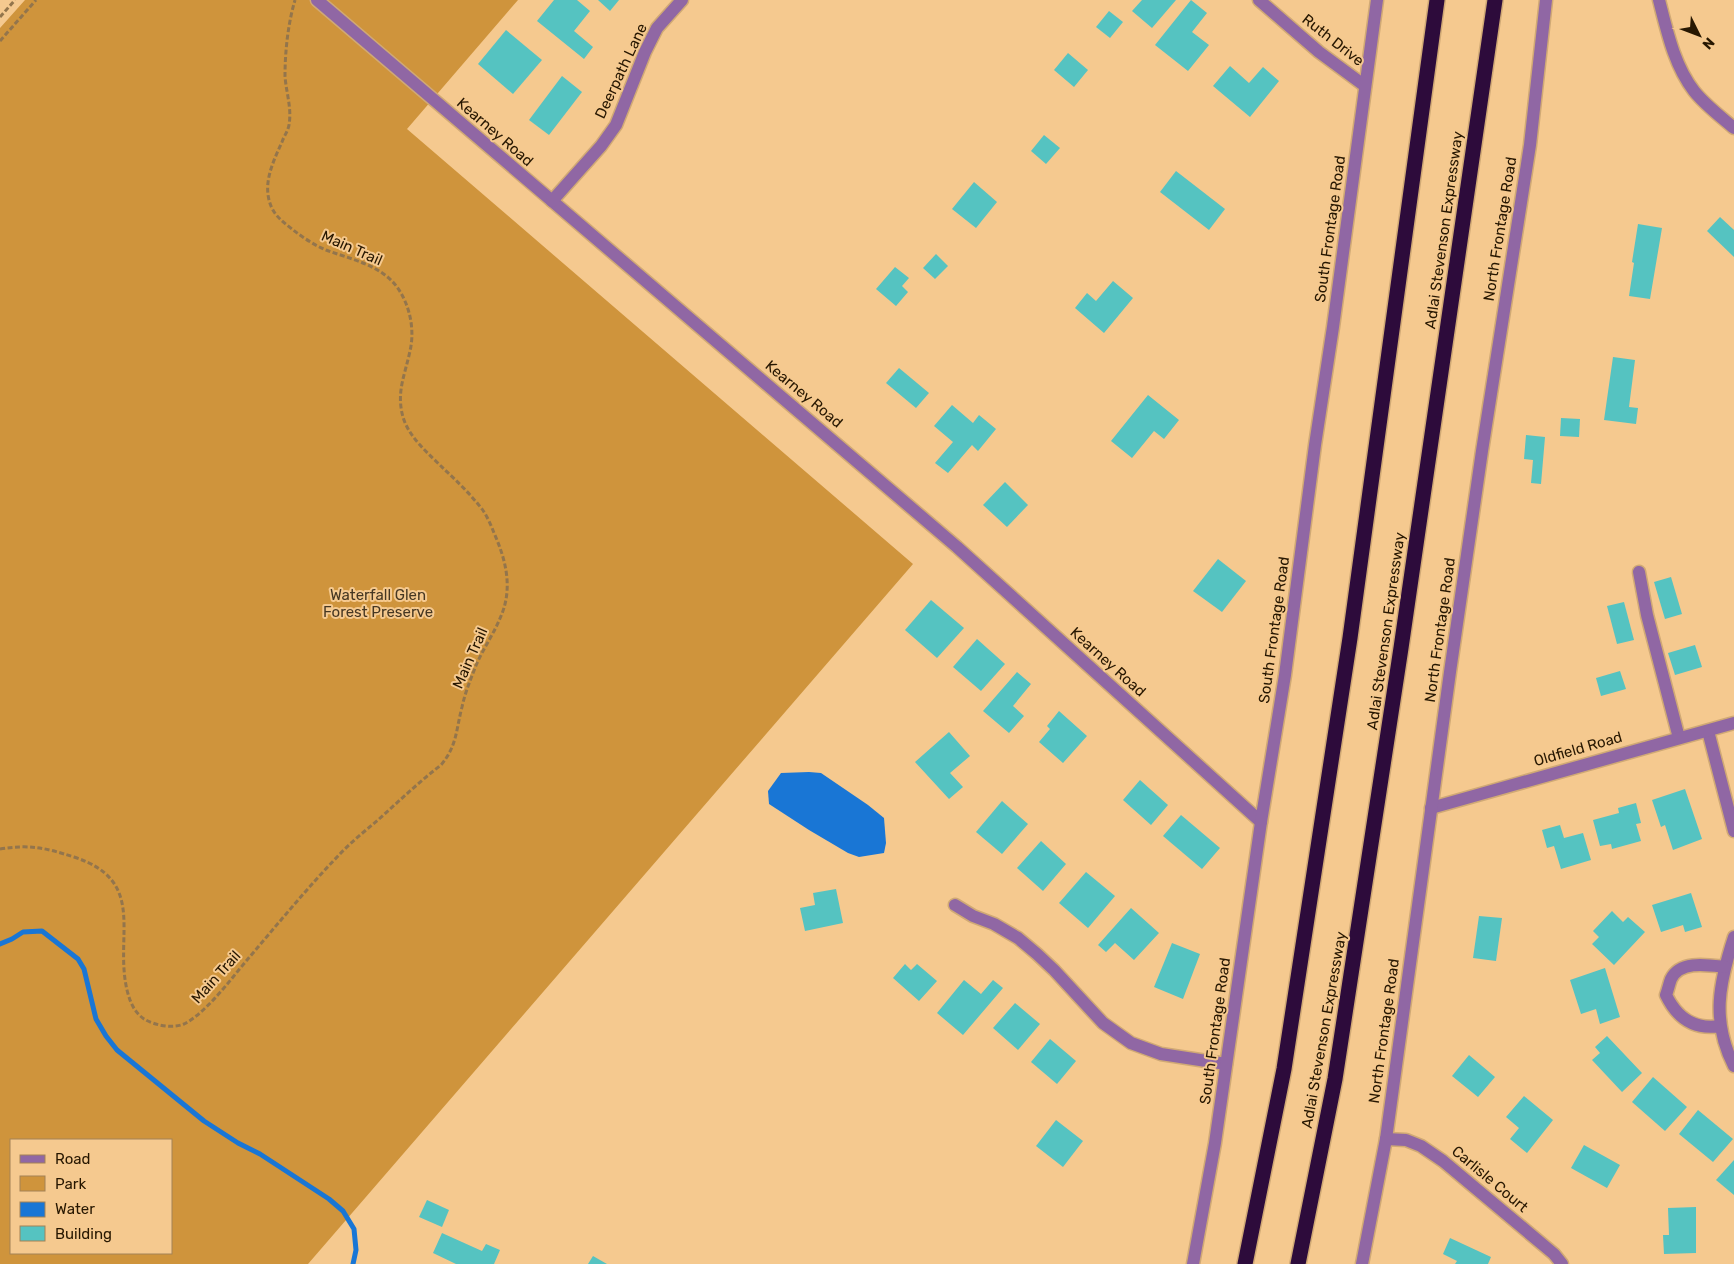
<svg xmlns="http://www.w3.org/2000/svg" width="1734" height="1264" viewBox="0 0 1734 1264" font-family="Rubik,sans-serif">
<rect width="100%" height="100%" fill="#f5c98f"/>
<!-- green -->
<path fill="#cf943c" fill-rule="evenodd" d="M25,0H518L407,129L913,564L308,1264H0V28ZM11,1140H171V1253H11Z"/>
<!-- water -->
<polygon fill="#1976d5" points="809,772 821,773 868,805 884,818 886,843 884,853 859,857 848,853 809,830 769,804 768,791 781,773"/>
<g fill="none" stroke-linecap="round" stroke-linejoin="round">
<!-- stream -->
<polyline stroke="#1976d5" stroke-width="5" points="0,944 12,939 23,932 42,931 78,959 84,969 96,1019 106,1036 117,1050 204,1121 238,1143 260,1154 329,1199 343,1211 354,1229 356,1250 353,1264"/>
</g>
<!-- building -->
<g fill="#55c3c1">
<polygon points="554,0 577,0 590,11 574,31 593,47 584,59 537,21"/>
<polygon points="598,0 619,0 610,11"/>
<polygon points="1142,0 1176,0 1152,28 1132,11"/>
<polygon points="1191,0 1207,13 1192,32 1209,45 1188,71 1155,45"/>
<polygon points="1109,11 1123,22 1110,38 1096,27"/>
<polygon points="506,30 542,60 513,94 478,64"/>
<polygon points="1068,53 1088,70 1074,87 1054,70"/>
<polygon points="1230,66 1249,83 1263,67 1279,81 1250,117 1213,86"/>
<polygon points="562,76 582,92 549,135 529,120"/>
<polygon points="1044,135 1060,148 1046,164 1031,151"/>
<polygon points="1176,171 1225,209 1209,230 1160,192"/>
<polygon points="974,182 997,202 976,228 952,209"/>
<polygon points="1720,217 1734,230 1734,257 1707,231"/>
<polygon points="1638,224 1662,228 1650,299 1629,296 1634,263 1632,262"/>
<polygon points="936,254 948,266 935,279 923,268"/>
<polygon points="895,267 909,278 902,286 908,292 896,306 876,289"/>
<polygon points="1113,281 1133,298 1104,333 1075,308 1087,293 1096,301"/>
<polygon points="1613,357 1635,360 1629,407 1638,408 1636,424 1604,420"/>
<polygon points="899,368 929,393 916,408 886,383"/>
<polygon points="1148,395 1179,420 1164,439 1154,431 1132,458 1111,441"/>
<polygon points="952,405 973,423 979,415 996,429 978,451 972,445 948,473 935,463 953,442 934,426"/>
<polygon points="1561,418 1580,419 1579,437 1560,436"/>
<polygon points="1526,435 1545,437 1541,484 1531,483 1533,460 1524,459"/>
<polygon points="1005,482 1028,505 1007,527 983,505"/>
<polygon points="1218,559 1246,581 1222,612 1193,591"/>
<polygon points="1671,577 1682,614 1665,619 1654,582"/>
<polygon points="931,600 964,628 937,658 905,630"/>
<polygon points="1624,602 1634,640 1617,644 1607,606"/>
<polygon points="977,639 1005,664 981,691 953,667"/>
<polygon points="1695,645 1702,667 1675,675 1668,653"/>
<polygon points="1620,671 1626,689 1601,696 1596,678"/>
<polygon points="1017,672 1031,684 1013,706 1024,716 1009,733 983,711"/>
<polygon points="1059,711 1087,736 1063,763 1039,742 1050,729 1047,726"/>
<polygon points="949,732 970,756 950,773 963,787 949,799 915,762"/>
<polygon points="1140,780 1168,805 1151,825 1123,800"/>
<polygon points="1685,789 1702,839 1673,850 1665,825 1661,827 1652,800"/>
<polygon points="1002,801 1028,824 1002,854 976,832"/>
<polygon points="1636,803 1641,823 1636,824 1641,841 1612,849 1611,844 1600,846 1593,820 1619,813 1618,808"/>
<polygon points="1181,815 1220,848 1202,869 1163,836"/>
<polygon points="1560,825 1564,838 1583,833 1591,860 1561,869 1554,846 1547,848 1542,830"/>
<polygon points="1041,841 1066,864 1043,891 1017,868"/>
<polygon points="1086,872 1115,896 1088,928 1059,903"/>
<polygon points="836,889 843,923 805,931 800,908 815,905 813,893"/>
<polygon points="1691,893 1702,927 1685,932 1683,925 1661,932 1652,905"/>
<polygon points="1131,908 1159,933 1134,960 1115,943 1106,952 1098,945"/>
<polygon points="1612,911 1623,922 1628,917 1645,932 1614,965 1592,944 1599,937 1593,931"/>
<polygon points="1479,916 1502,918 1496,961 1473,958"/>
<polygon points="1172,943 1200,954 1183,999 1154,987"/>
<polygon points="905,964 911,970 917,964 937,981 919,1001 893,978"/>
<polygon points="1605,968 1620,1017 1600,1024 1596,1009 1581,1014 1570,980"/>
<polygon points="964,980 981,994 993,980 1003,988 963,1035 937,1013"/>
<polygon points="1015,1003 1040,1024 1018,1050 993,1028"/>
<polygon points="1607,1036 1642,1073 1622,1092 1592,1060 1600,1053 1595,1047"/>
<polygon points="1050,1039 1076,1061 1057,1084 1031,1062"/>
<polygon points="1469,1055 1495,1077 1478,1097 1452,1076"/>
<polygon points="1653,1077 1687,1107 1665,1131 1632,1102"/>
<polygon points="1524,1096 1553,1120 1527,1153 1510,1139 1519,1128 1506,1117"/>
<polygon points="1698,1110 1733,1139 1713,1162 1679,1134"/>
<polygon points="1056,1120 1083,1141 1063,1167 1036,1146"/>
<polygon points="1584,1145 1620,1165 1607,1188 1571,1168"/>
<polygon points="1734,1160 1734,1195 1716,1180"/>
<polygon points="427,1200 449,1210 442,1227 419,1217"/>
<polygon points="1696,1207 1696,1253 1664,1254 1663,1235 1669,1235 1668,1208"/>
<polygon points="442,1233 482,1251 486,1244 500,1250 494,1264 456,1264 433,1253"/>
<polygon points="1450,1238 1491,1257 1488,1264 1455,1264 1457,1261 1443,1254"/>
<polygon points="593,1256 607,1264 588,1264"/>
</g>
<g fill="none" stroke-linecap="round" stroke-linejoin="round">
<!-- minor casing -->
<g stroke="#d0a975" stroke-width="15">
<g id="minor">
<polyline points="317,0 957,547 1261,822"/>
<polyline points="1259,0 1319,52 1365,86"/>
<path d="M1659,0C1667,31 1674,65 1694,91C1705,105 1720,116 1734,128"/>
<polyline points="552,201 601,146 616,125 645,52 657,28 682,0"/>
<polyline points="1639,572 1647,615 1679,738"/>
<polyline points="1708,731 1734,831"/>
<polyline points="1431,808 1734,723"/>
<polyline points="955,905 973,916 994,924 1018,938 1037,954 1054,970 1103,1023 1131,1043 1161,1054 1226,1064"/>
<path d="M1734,937C1719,983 1711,1021 1734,1066"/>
<path d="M1720,1026C1694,1030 1677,1018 1666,995C1668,990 1669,984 1671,979C1680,960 1708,965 1725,967"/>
<polyline points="1386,1139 1406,1140 1421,1146 1443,1161 1554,1254 1562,1264"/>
<polyline points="1193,1264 1215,1143 1261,822 1285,675 1315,445 1333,327 1377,0"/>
<polyline points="1362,1264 1386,1139 1450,672 1482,451 1530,145 1546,0"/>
</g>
</g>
<!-- highway casing -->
<g stroke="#d0a975" stroke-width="18">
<g id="highway">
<polyline points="1245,1264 1284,1069 1350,638 1437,0"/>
<polyline points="1298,1264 1335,1079 1401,648 1495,0"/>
</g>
</g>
<!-- path -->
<g stroke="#93754c" stroke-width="3" stroke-dasharray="5 2.5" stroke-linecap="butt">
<polyline points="0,17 15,0"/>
<polyline points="0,41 36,0"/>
<path d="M0,849C31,844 45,848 74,857C148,881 114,935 127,990C130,1002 134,1012 144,1019C154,1025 172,1029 184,1024C206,1013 231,979 247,960C277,925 307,888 339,855C351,842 365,831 378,820C399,801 419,782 441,765C457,746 456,730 462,707C465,693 470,681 475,668C482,650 494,634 501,616C513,588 506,560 494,533C491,525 487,516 482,509C471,495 458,482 445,470C430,455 409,438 403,417C396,392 405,375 410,351C415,330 410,305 397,287C381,265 350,259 326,250C314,245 302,237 292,229C283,222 275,216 271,206C262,184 273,162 282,142C284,136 288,131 289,125C292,108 286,92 285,76C285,51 288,24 295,0"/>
</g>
<!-- minor -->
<use href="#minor" stroke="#9067a4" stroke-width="12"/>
<!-- highway -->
<use href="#highway" stroke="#2d0b3b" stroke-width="15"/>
</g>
<g text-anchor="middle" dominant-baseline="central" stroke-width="4" stroke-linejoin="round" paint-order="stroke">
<!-- street labels -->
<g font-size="15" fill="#271701" stroke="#f5c98f">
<text transform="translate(1333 40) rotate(38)">Ruth Drive</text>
<text transform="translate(621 71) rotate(-65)">Deerpath Lane</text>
<text transform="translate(495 132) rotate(41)">Kearney Road</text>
<text transform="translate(1330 229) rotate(-82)">South Frontage Road</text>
<text transform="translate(1500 229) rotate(-81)">North Frontage Road</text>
<text transform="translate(1444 230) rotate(-82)">Adlai Stevenson Expressway</text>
<text transform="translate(352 248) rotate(24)">Main Trail</text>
<text transform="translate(804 394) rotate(40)">Kearney Road</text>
<text transform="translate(1274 630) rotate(-82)">South Frontage Road</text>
<text transform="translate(1440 630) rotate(-82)">North Frontage Road</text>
<text transform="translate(1386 631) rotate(-82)">Adlai Stevenson Expressway</text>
<text transform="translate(470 658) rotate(-66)">Main Trail</text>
<text transform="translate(1108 662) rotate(42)">Kearney Road</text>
<text transform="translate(1578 749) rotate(-16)">Oldfield Road</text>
<text transform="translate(216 977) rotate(-48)">Main Trail</text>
<text transform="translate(1324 1030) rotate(-80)">Adlai Stevenson Expressway</text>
<text transform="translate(1215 1031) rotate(-82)">South Frontage Road</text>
<text transform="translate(1384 1031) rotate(-82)">North Frontage Road</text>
<text transform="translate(1490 1179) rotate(40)">Carlisle Court</text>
</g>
<!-- park labels -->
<g font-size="15" fill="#463722" stroke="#f5c98f">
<text x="378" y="595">Waterfall Glen<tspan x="378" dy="17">Forest Preserve</tspan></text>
</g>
</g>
<!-- legend -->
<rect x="10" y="1139" width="162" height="115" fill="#f5c98f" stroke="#a38256"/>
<rect x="20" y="1155" width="25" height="8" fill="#9067a4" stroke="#a38256"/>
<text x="55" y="1164" font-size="15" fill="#271701">Road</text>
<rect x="20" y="1176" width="25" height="15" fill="#cf943c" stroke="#a38256"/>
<text x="55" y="1189" font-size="15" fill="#271701">Park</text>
<rect x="20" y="1202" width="25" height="15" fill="#1976d5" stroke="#a38256"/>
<text x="55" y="1214" font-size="15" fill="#271701">Water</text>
<rect x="20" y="1226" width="25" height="15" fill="#55c3c1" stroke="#a38256"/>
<text x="55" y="1239" font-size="15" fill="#271701">Building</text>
<!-- north arrow -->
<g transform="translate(1699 35) rotate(132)" stroke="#f5c98f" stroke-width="4" paint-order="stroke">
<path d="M0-4L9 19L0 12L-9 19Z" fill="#271701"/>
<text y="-8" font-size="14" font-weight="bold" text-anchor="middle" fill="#271701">N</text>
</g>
</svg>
